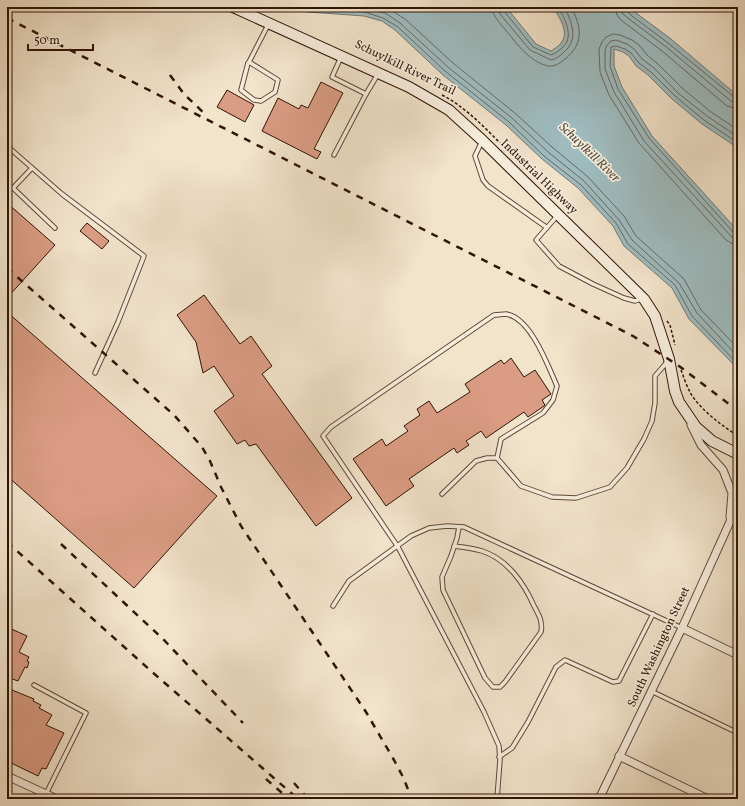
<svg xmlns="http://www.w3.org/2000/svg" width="745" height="806" viewBox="0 0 745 806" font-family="Vollkorn,serif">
<rect width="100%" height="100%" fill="#f2e3cb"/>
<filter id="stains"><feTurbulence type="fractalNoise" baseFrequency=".005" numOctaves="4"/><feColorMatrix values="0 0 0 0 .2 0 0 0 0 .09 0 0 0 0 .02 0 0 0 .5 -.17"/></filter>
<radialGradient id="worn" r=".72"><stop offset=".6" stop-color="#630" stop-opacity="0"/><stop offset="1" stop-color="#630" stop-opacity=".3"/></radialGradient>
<!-- water -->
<path fill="#9ebcc0" stroke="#727976" d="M278,7H506L536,44L551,51C554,49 559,46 561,43C570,32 559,17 553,7H628L671,39L738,96V148L702,124L672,99L648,75L636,66L629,56L623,52L614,49V66L622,87L652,136L738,231V369L689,319L672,288L624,246L613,226L578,188L542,159L506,125L443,75L395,30L382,21L364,16L308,12Z"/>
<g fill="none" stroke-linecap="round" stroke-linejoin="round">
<!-- shore -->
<g stroke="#676863" stroke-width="1">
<polyline points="303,7 365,12 383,18 398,27 445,71 509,122 544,156 581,185 616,223 628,244 675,285 692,316 738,364"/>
<polyline points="360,7 385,13 400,23 449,68 512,118 548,152 584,181 619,220 632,240 679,283 697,313 738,357"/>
<polyline points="386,7 405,19 453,63 516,114 552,147 588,177 624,216 636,236 684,279 701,310 738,348"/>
<path d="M492,7C493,18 502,25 508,33C519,46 530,62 548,66C555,67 560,63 565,59C584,44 582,27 571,7"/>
<path d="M498,7L500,14L530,50L551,60C556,59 560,56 564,52C579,40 572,21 564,7"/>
<path d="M503,7L504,11L533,47L551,55C555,54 558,51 562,48C575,37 565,19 558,7"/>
<polyline points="615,7 617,15 621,20 662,51 727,106 738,109"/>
<polyline points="621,7 622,13 629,19 665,46 731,101 738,103"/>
<polyline points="626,7 627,11 632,16 668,43 734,97 738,98"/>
<polyline points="738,130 711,112 682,88 658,64 647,55 639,45 632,40 620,35 613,34 606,37 602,42 599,49 600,72 609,95 639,143 726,240 731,243 738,245"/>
<polyline points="738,137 707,116 678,93 654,68 642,59 634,49 627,44 616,40 611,41 607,45 605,50 605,69 614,92 644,141 730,235 733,238 738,239"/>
<polyline points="738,143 704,120 675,96 651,72 639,63 631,53 625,49 616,46 611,47 610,66 618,89 649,138 733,232 738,234"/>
</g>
</g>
<!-- building -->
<g fill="#da9c83" stroke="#301406">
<polygon points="321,82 343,93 314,149 321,152 317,159 262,131 278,98 299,109 301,105 308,108"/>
<polygon points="227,90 254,105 245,122 217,107"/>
<polygon points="7,203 55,245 7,298"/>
<polygon points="87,223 109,241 102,249 80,231"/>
<polygon points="204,295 240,344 251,336 272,366 262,374 352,498 316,526 256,444 249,446 245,440 237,444 214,411 234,396 214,366 203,373 196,342 177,315"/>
<polygon points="7,312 217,496 134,588 7,476"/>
<polygon points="511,358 524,377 535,370 551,394 542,400 545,405 544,406 528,417 524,412 486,438 481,431 466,441 469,445 457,453 454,448 409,479 414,486 386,506 353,459 382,439 386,446 408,431 404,426 420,415 417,409 429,401 437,413 470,392 465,384 501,360 504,364"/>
<polygon points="7,627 27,636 19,652 29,657 27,661 29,662 27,668 25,667 18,681 7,677"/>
<polygon points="7,688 34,699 33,701 41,705 39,708 52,715 46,725 64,733 46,769 42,768 38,776 7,761"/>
</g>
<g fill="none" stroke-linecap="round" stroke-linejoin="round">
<!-- lane casing -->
<g stroke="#604837" stroke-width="5.5">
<g id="lane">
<polyline points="341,57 332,77 366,94 378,74"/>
<polyline points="249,62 278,80 275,92 261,101 254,100 241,90 248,63 249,62 268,25"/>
<polyline points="482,141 475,156 483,180 488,186 546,227"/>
<polyline points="7,146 62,194 144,256 118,322 95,373"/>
<polyline points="334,155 366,94"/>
<polyline points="32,168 13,188 55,228"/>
<polyline points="558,215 536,240 559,266 593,284 624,298 635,301 641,299"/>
<polyline points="497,458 521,486 552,497 576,498 610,487 627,468 644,439 652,421 655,403 655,376 668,361"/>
<polyline points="442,494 476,461 487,458 497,458"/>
<path d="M454,546C463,547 473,548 482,551C507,559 524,583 534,606C539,615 543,622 541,632L505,682L500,687H493L485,678L443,590L442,577L451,556L457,538L459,527"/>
<polyline points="333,606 349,581 411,536 429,528 447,526 464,527 682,628"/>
<polyline points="34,685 86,713 46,794"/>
<polyline points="651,691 738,733"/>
<polyline points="499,757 512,748 528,722 556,667 565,660 613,682 619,681 653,614"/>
<path d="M497,799L500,760L499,746L484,712L398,547L323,436L331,427L494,315C498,315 502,314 506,314C531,318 548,366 557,386L553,400L543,413L501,439L497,458"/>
</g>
</g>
<!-- street casing -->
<g stroke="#604837" stroke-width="9">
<g id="street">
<polyline points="691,425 701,445 723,470 732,493 730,517"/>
<polyline points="682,628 738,655"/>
<polyline points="619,756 708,799"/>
<polyline points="7,776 57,799"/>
<polyline points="599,799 682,628 738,504"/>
</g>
</g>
<!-- secondary casing -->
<g stroke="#301406" stroke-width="12">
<polyline id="secondary" points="233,7 409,87 449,110 482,140 644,299 655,316 669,359 675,391 679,402 696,427 712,441 738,454"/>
</g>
<!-- path -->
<g stroke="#301406" stroke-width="1.5" stroke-dasharray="3 2" stroke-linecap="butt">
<path d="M442,95C467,108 486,129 506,149"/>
<polyline points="667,321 670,325 675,345"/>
<path d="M681,370C684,378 687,387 691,394C702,411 721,425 738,436"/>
</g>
<!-- lane -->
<use href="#lane" stroke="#f7eddd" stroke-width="3.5"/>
<!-- street -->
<use href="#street" stroke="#f7eddd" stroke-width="7"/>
<!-- secondary -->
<use href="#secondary" stroke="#f7eddd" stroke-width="10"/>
<!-- rail -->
<g stroke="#301406" stroke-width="2.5" stroke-dasharray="7 7" stroke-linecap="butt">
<polyline points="7,18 633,336 679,366 738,411"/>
<polyline points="170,75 184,94 206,115"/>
<polyline points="7,268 174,415 202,447 210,461 221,487 241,526 366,712 394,760 403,777 412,799"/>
<polyline points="7,542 151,671 298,799"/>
<polyline points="61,544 163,639 243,723"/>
<polyline points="266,779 289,799"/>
<polyline points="294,783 308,799"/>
</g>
</g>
<g text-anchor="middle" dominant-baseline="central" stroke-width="3.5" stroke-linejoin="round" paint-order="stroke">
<!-- street labels -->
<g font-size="12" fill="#301406" stroke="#f7eddd">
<text transform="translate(405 68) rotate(26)">Schuylkill River Trail</text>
<text transform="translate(539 177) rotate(44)">Industrial Highway</text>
<text transform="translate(659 647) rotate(-65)">South Washington Street</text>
</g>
<!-- water labels -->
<g font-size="13" font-style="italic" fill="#564f47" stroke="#f7eddd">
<text transform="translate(589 153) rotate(44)">Schuylkill River</text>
</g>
</g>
<!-- margin -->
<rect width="745" height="806" fill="none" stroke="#f2e3cb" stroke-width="24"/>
<rect x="8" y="8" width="729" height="790" fill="none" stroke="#301406" stroke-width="2"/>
<rect x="12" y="12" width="721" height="782" fill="none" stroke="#301406"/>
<!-- scale -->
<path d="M28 44v6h65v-6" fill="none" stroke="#301406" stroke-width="2"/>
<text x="34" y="44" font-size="12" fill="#301406" stroke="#f7eddd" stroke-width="3" paint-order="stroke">50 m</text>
<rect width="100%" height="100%" filter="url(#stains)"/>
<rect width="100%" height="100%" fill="url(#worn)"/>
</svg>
